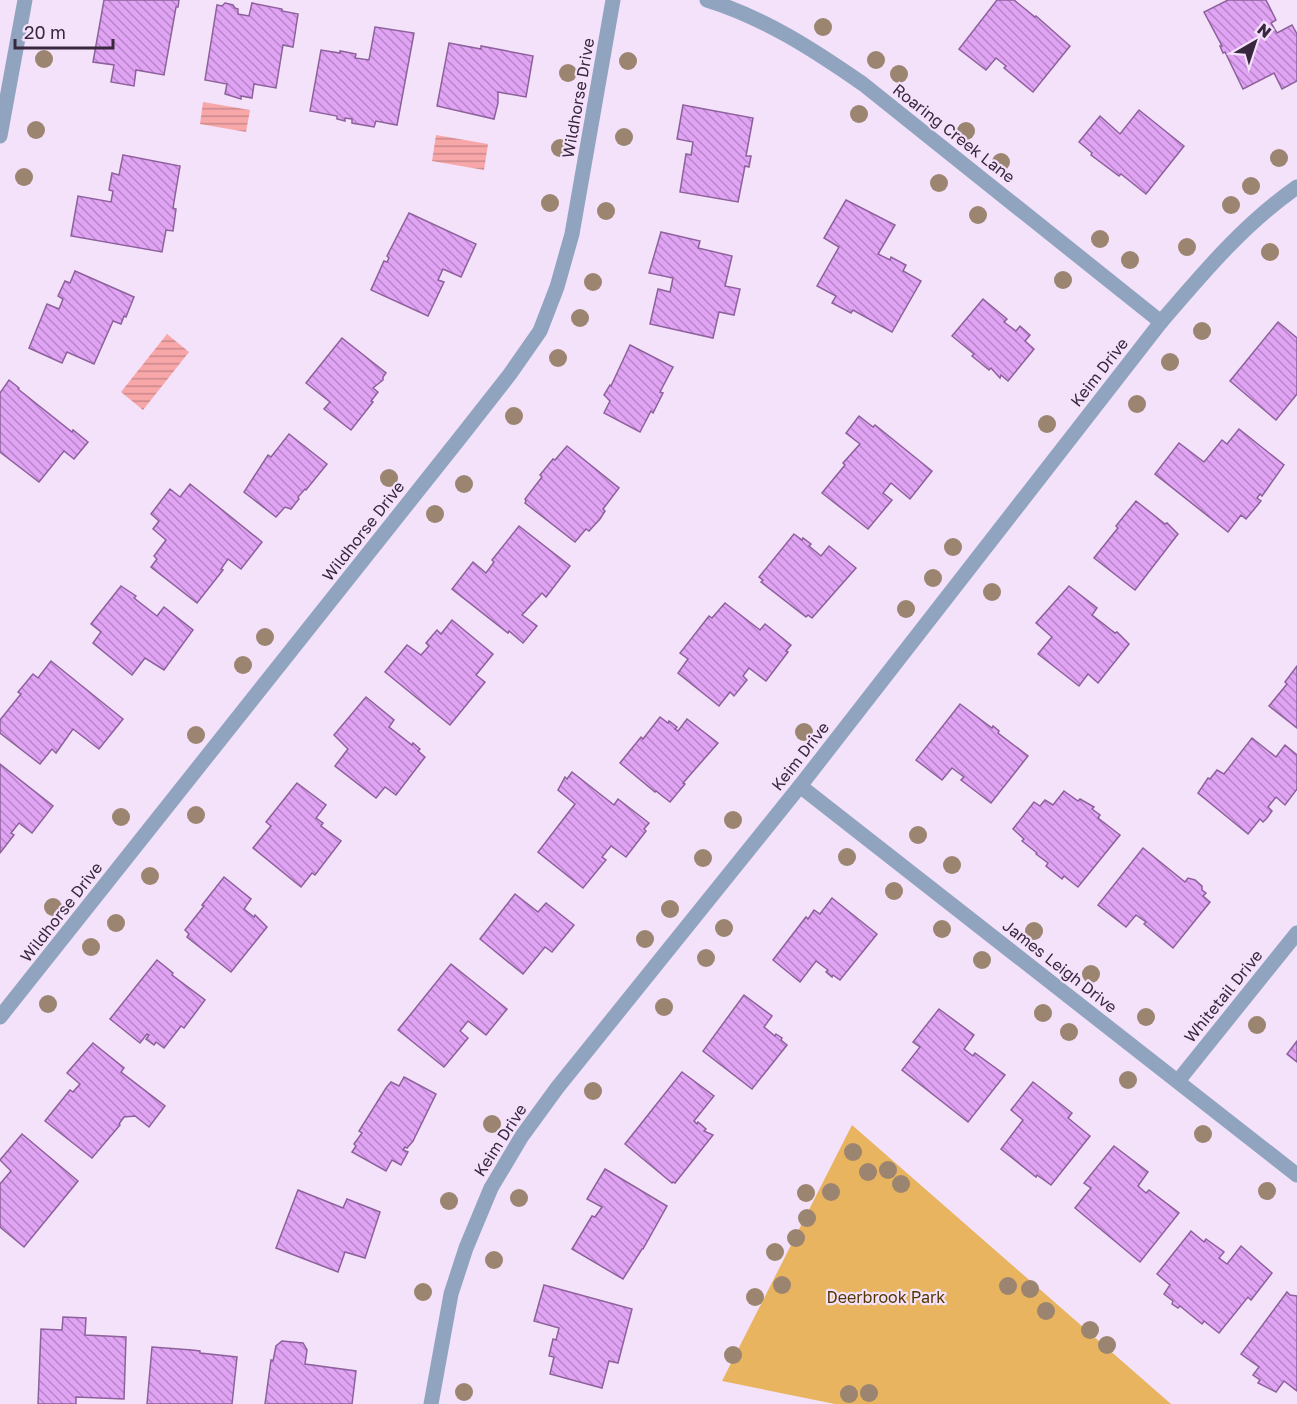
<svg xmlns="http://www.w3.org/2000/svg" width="1297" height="1404" viewBox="0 0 1297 1404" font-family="'Golos Text',sans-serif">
<defs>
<pattern id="water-rules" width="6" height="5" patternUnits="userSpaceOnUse" patternTransform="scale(1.5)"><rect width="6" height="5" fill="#f8a7a9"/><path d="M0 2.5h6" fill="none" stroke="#ca888b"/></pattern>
<pattern id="building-back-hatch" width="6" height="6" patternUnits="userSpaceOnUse" patternTransform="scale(1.5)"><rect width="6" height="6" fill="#e1a4f5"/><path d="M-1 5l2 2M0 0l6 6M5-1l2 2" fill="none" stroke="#b785c8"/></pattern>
</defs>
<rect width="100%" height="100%" fill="#f4e1fa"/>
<!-- park -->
<polygon fill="#e8b460" points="852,1125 1163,1397 1171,1404 835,1404 722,1381"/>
<!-- water -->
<g fill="url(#water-rules)">
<polygon points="203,102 250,110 246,132 200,124"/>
<polygon points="436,135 488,144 484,170 432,161"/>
<polygon points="167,334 189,352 143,410 121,392"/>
</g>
<!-- building -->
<g fill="url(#building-back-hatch)" stroke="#8d619b" stroke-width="1.5">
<polygon points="104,0 179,0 178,7 176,7 164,75 136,70 134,86 111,82 114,65 93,62"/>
<polygon points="997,0 1014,0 1035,17 1036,16 1070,46 1033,92 1004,68 1006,66 996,58 986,70 959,49"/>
<polygon points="1228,0 1266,0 1276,20 1271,23 1277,33 1292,25 1297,34 1297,81 1282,89 1274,73 1243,89 1225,52 1223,53 1220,46 1222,46 1204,12"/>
<polygon points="225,3 233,5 235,8 238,9 238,14 249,16 252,3 282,9 282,11 298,14 293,47 283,45 276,88 254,84 252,98 241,96 241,99 225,94 227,84 205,80 217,5 222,6"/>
<polygon points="375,27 414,33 397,125 376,121 374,127 352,123 352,119 345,118 345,121 337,119 337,116 310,111 321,50 340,53 340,51 346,52 356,54 355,58 369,60"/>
<polygon points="449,43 481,49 481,46 533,56 526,97 498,92 498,103 494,119 437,106"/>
<polygon points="683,105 753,118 746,156 751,156 749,167 745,166 738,202 680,192 686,154 691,155 693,142 677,139"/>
<polygon points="1139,110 1184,146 1146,194 1121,174 1119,176 1091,155 1092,153 1079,142 1100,116 1120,134"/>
<polygon points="123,155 180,166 173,208 176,209 173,231 166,230 162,252 71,236 78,196 111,202 113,191 109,190 112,173 119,175"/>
<polygon points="846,200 895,225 878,254 890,260 891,257 906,265 903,271 921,281 892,332 853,310 851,313 832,303 836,296 817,286 839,247 824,238"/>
<polygon points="409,213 476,244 461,277 443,269 438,280 444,282 428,316 371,290 384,261 387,262 389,258 387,256"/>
<polygon points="661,232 700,241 698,248 732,256 725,286 740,289 734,315 719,312 713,338 650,324 658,289 670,292 673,278 649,273"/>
<polygon points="75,271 134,297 126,317 124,316 121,324 113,321 94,364 67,352 62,363 29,348 47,304 59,309 63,299 58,296 65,281 70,283"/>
<polygon points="983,299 1007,319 1004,322 1016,331 1020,326 1030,335 1025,341 1034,349 1008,381 1001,375 1000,378 991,368 989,370 972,356 974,354 952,336"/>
<polygon points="1278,322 1297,338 1297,394 1276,420 1230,381"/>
<polygon points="342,338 386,373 383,377 383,380 373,388 378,392 371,401 373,402 351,430 324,409 330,402 306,383"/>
<polygon points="630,345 673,367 660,392 663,393 653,413 651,411 640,432 604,413 610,401 604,395 610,385 611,386"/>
<polygon points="9,380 19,388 18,389 72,432 73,430 88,442 74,459 64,451 39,482 0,452 0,393"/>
<polygon points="859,416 873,427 875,425 932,471 910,499 891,483 883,493 892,500 868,529 822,493 845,465 843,463 860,444 846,433"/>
<polygon points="1239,429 1284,465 1262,496 1260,494 1257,498 1261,501 1246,519 1241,515 1228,532 1155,474 1179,443 1204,462 1222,440 1227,444"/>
<polygon points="289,434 327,464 306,490 305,489 298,497 299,499 291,509 285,507 276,517 244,492 268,455 271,457"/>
<polygon points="567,446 619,488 603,509 605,511 600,519 589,531 586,529 575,542 525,503 526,501 525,499 542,477 540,475 553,459 555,460"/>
<polygon points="190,484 262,542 241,569 228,559 221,569 223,570 197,603 151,567 157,559 154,556 166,540 153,529 159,521 151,514 170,489 180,497"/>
<polygon points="1136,501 1165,524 1167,523 1178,534 1135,590 1094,558 1118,528 1116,526"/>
<polygon points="519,526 570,566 546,597 542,593 522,615 537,626 523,643 509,631 508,633 452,589 473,562 486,573 494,562 492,560"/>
<polygon points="794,534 802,540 803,538 811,544 809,546 821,556 829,546 856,568 812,618 808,615 806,617 761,582 763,580 759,577"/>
<polygon points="121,586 136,596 134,598 157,616 164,607 193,630 164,670 145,658 132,675 93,643 101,632 91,624"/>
<polygon points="1069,586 1097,608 1092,615 1115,633 1117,632 1129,644 1098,683 1088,674 1079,686 1038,654 1052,637 1036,623"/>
<polygon points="725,603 760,630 765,624 791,645 786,651 788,652 766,681 749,668 743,676 747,680 734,696 730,692 719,706 678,673 688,659 680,653 709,616 712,618"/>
<polygon points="452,620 493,654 476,675 485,682 450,725 385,672 407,645 421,655 429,646 426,643 437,630 441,634"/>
<polygon points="51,661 123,719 99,749 73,729 56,753 52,749 40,764 0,733 0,720 21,694 18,692 33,674 38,678"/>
<polygon points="1297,666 1297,728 1269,706 1287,684 1285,682"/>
<polygon points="366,697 394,720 389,727 412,745 413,743 420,749 418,751 425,757 396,795 385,787 376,798 335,766 348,749 334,735"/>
<polygon points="960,704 992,728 993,726 999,731 998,733 1028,756 991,803 961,780 964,777 952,768 942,780 916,760"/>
<polygon points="660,717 668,723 669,721 677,727 675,729 678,731 687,719 718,743 683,783 685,784 670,802 656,791 655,792 620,763 641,737 643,739"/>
<polygon points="1252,738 1276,757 1285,745 1297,755 1297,789 1285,805 1276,797 1268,807 1272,811 1267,818 1263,822 1260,819 1248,834 1198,793 1208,778 1210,779 1217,770 1224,774"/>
<polygon points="0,764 53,806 32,833 19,823 11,833 14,835 0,853"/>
<polygon points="572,772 614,805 618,799 649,823 644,829 646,831 626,857 611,846 602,857 606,860 583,888 538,852 575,804 558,790 565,777 567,779"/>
<polygon points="297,783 326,805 316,818 323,823 321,826 341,841 315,875 312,873 301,887 253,848 271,826 266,822"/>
<polygon points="1064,791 1078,801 1080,799 1094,807 1092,809 1100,815 1098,818 1120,835 1078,887 1064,876 1062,879 1046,866 1048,863 1036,854 1037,853 1022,841 1024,839 1013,829 1034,802 1040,806 1045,800 1053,805"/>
<polygon points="1143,848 1185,882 1188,878 1195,880 1202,886 1202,890 1206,893 1203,896 1210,902 1173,948 1144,924 1146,922 1136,915 1126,927 1098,905"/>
<polygon points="224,877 251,899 244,909 254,917 255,915 267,927 231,972 187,937 189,934 185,930 204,906 202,905"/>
<polygon points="515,894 538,912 546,903 574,925 552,952 545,947 523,974 480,939"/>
<polygon points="832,898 877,934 840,980 833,975 832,977 826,972 828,970 816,961 800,982 773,960 806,917 808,919 814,910 820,914"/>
<polygon points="157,960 173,973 172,975 205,1000 184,1028 181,1026 164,1048 156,1042 154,1045 146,1039 149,1035 147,1034 140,1043 110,1019"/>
<polygon points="451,964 507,1009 486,1035 468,1021 460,1031 468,1038 444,1067 398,1030"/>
<polygon points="744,995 772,1016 764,1027 775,1036 776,1034 782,1038 781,1040 787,1045 752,1089 703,1051"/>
<polygon points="939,1009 974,1035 964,1049 973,1056 975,1053 1005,1075 968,1122 902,1070 920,1047 913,1042"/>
<polygon points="1297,1041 1297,1062 1287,1054"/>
<polygon points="93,1043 124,1068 121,1072 165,1106 149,1127 135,1116 124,1117 119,1124 120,1125 92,1158 45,1121 70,1090 73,1092 80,1084 67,1073"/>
<polygon points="682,1072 714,1096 694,1121 697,1124 698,1122 706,1129 704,1131 713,1135 675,1183 673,1182 672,1183 625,1144"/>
<polygon points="404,1077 436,1094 413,1141 407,1148 405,1147 403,1150 408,1152 401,1165 392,1160 386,1171 352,1152 356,1146 354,1144 362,1133 359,1131 386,1088 391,1082 399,1086"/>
<polygon points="1033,1082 1072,1113 1068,1118 1090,1136 1051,1185 1037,1175 1036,1177 1001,1149 1023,1120 1011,1110"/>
<polygon points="22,1134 78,1181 24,1247 0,1227 0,1184 11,1171 0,1160"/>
<polygon points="1114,1146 1148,1172 1138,1186 1146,1193 1149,1190 1179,1213 1140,1262 1075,1208 1091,1188 1084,1183"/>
<polygon points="605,1169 667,1206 643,1249 642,1249 623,1279 572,1249 592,1216 595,1217 602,1207 587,1199"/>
<polygon points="298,1190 343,1208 347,1199 380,1212 365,1258 345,1252 338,1272 276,1248"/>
<polygon points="1191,1231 1204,1242 1206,1239 1224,1252 1219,1258 1227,1264 1241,1246 1272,1273 1251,1300 1248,1297 1219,1333 1204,1321 1202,1324 1180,1306 1178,1308 1172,1304 1173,1301 1164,1294 1170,1285 1157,1274"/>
<polygon points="544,1285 632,1309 618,1363 609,1361 602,1388 550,1374 554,1357 549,1356 553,1339 556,1340 559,1328 534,1321"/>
<polygon points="1287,1292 1290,1295 1297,1296 1297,1391 1284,1381 1276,1392 1258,1383 1260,1380 1253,1375 1259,1367 1241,1354"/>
<polygon points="63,1317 86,1318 85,1335 126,1337 124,1399 76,1397 76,1404 38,1404 41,1329 62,1330"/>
<polygon points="282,1341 303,1343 307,1350 305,1364 356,1371 352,1404 265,1404 271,1360 273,1361 276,1346"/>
<polygon points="152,1347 192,1350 200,1351 200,1353 237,1357 232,1404 147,1404"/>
</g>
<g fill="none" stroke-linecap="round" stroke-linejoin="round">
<!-- street -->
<g stroke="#91a4bf" stroke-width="15">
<path d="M707,0C765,18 814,50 863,84L1161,322"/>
<polyline points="0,136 25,0"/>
<polyline points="800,786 1297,1175"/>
<polyline points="0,1017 463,434 510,374 540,331 557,287 572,234 613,0"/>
<polyline points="1178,1081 1297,933"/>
<path d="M431,1404L451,1294L466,1248L491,1188L522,1136L557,1088L800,786L1161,322C1203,273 1244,224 1297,187"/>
</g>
</g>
<!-- trees -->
<g fill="#9b8470">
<circle cx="823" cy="27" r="9"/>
<circle cx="44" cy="59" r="9"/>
<circle cx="876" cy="60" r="9"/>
<circle cx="628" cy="61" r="9"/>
<circle cx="568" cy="73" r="9"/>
<circle cx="899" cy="74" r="9"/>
<circle cx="859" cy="114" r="9"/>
<circle cx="36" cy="130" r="9"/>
<circle cx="966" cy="131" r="9"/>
<circle cx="624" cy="137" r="9"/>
<circle cx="560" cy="148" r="9"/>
<circle cx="1279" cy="158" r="9"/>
<circle cx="1001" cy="162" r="9"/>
<circle cx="24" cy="177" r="9"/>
<circle cx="939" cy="183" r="9"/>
<circle cx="1251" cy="186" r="9"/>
<circle cx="550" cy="203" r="9"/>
<circle cx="1231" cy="205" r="9"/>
<circle cx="606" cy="211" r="9"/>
<circle cx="978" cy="215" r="9"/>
<circle cx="1100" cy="239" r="9"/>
<circle cx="1187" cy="247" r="9"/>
<circle cx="1270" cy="252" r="9"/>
<circle cx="1130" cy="260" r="9"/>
<circle cx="1063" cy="280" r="9"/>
<circle cx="593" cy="282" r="9"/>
<circle cx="580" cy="318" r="9"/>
<circle cx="1202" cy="331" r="9"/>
<circle cx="558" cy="358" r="9"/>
<circle cx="1170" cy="362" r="9"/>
<circle cx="1137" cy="404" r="9"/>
<circle cx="514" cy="416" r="9"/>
<circle cx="1047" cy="424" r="9"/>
<circle cx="389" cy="478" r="9"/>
<circle cx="464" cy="484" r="9"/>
<circle cx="435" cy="514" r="9"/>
<circle cx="953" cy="547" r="9"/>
<circle cx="933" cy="578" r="9"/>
<circle cx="992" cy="592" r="9"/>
<circle cx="906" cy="609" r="9"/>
<circle cx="265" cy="637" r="9"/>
<circle cx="243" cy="665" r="9"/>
<circle cx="804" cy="732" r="9"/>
<circle cx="196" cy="735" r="9"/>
<circle cx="196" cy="815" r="9"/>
<circle cx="121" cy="817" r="9"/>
<circle cx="733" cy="820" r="9"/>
<circle cx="918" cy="835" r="9"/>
<circle cx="847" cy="857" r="9"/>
<circle cx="703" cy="858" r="9"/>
<circle cx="952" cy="865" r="9"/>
<circle cx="150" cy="876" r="9"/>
<circle cx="894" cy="891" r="9"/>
<circle cx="53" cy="907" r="9"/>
<circle cx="670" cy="909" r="9"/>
<circle cx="116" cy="923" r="9"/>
<circle cx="724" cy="928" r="9"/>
<circle cx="942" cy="929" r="9"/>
<circle cx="1034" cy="931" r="9"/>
<circle cx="645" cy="939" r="9"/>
<circle cx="91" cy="947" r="9"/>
<circle cx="706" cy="958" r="9"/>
<circle cx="982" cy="960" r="9"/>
<circle cx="1091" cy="974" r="9"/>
<circle cx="48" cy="1004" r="9"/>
<circle cx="664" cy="1007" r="9"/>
<circle cx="1043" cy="1013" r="9"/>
<circle cx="1146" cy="1017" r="9"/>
<circle cx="1257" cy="1025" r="9"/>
<circle cx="1069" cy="1032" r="9"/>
<circle cx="1128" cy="1080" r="9"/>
<circle cx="593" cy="1091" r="9"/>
<circle cx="492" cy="1124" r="9"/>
<circle cx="1203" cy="1134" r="9"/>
<circle cx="853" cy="1152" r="9"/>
<circle cx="888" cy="1170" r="9"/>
<circle cx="868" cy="1172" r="9"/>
<circle cx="901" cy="1184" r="9"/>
<circle cx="1267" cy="1191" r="9"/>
<circle cx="831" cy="1192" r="9"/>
<circle cx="806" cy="1193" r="9"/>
<circle cx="519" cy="1198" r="9"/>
<circle cx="449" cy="1201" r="9"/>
<circle cx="807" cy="1218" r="9"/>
<circle cx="796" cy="1238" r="9"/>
<circle cx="775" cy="1252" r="9"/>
<circle cx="494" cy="1260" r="9"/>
<circle cx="782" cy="1285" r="9"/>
<circle cx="1008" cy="1286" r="9"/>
<circle cx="1030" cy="1289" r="9"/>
<circle cx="423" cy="1292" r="9"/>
<circle cx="755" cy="1297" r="9"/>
<circle cx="1046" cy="1311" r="9"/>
<circle cx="1090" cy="1330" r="9"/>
<circle cx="1107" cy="1345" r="9"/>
<circle cx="733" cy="1355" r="9"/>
<circle cx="464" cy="1392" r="9"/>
<circle cx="869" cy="1393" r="9"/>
<circle cx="849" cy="1394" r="9"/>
</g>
<g text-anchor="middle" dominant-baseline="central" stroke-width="4.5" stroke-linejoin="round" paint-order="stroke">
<!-- street labels -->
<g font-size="16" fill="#39263f" stroke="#f4e1fa">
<text transform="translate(578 98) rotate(-80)">Wildhorse Drive</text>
<text transform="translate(954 133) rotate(38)">Roaring Creek Lane</text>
<text transform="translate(1099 372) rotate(-52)">Keim Drive</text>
<text transform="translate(363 531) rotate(-52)">Wildhorse Drive</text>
<text transform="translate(800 756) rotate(-52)">Keim Drive</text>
<text transform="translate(61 912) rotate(-52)">Wildhorse Drive</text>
<text transform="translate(1060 966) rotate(38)">James Leigh Drive</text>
<text transform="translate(1223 996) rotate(-51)">Whitetail Drive</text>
<text transform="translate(500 1140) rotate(-57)">Keim Drive</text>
</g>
<!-- park labels -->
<g font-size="16" fill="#533700" stroke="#f4e1fa">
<text x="886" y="1297">Deerbrook Park</text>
</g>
</g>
<!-- north arrow -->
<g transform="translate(1255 42) rotate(39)" stroke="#f4e1fa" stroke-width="4.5" paint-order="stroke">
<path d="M0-4.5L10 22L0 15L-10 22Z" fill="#39263f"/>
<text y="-9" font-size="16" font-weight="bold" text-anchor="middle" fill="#39263f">N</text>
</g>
<!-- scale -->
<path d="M15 39v9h98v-9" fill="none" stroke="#39263f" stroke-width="3"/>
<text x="24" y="39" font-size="18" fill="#39263f" stroke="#f4e1fa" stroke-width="4.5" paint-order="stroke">20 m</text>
</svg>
